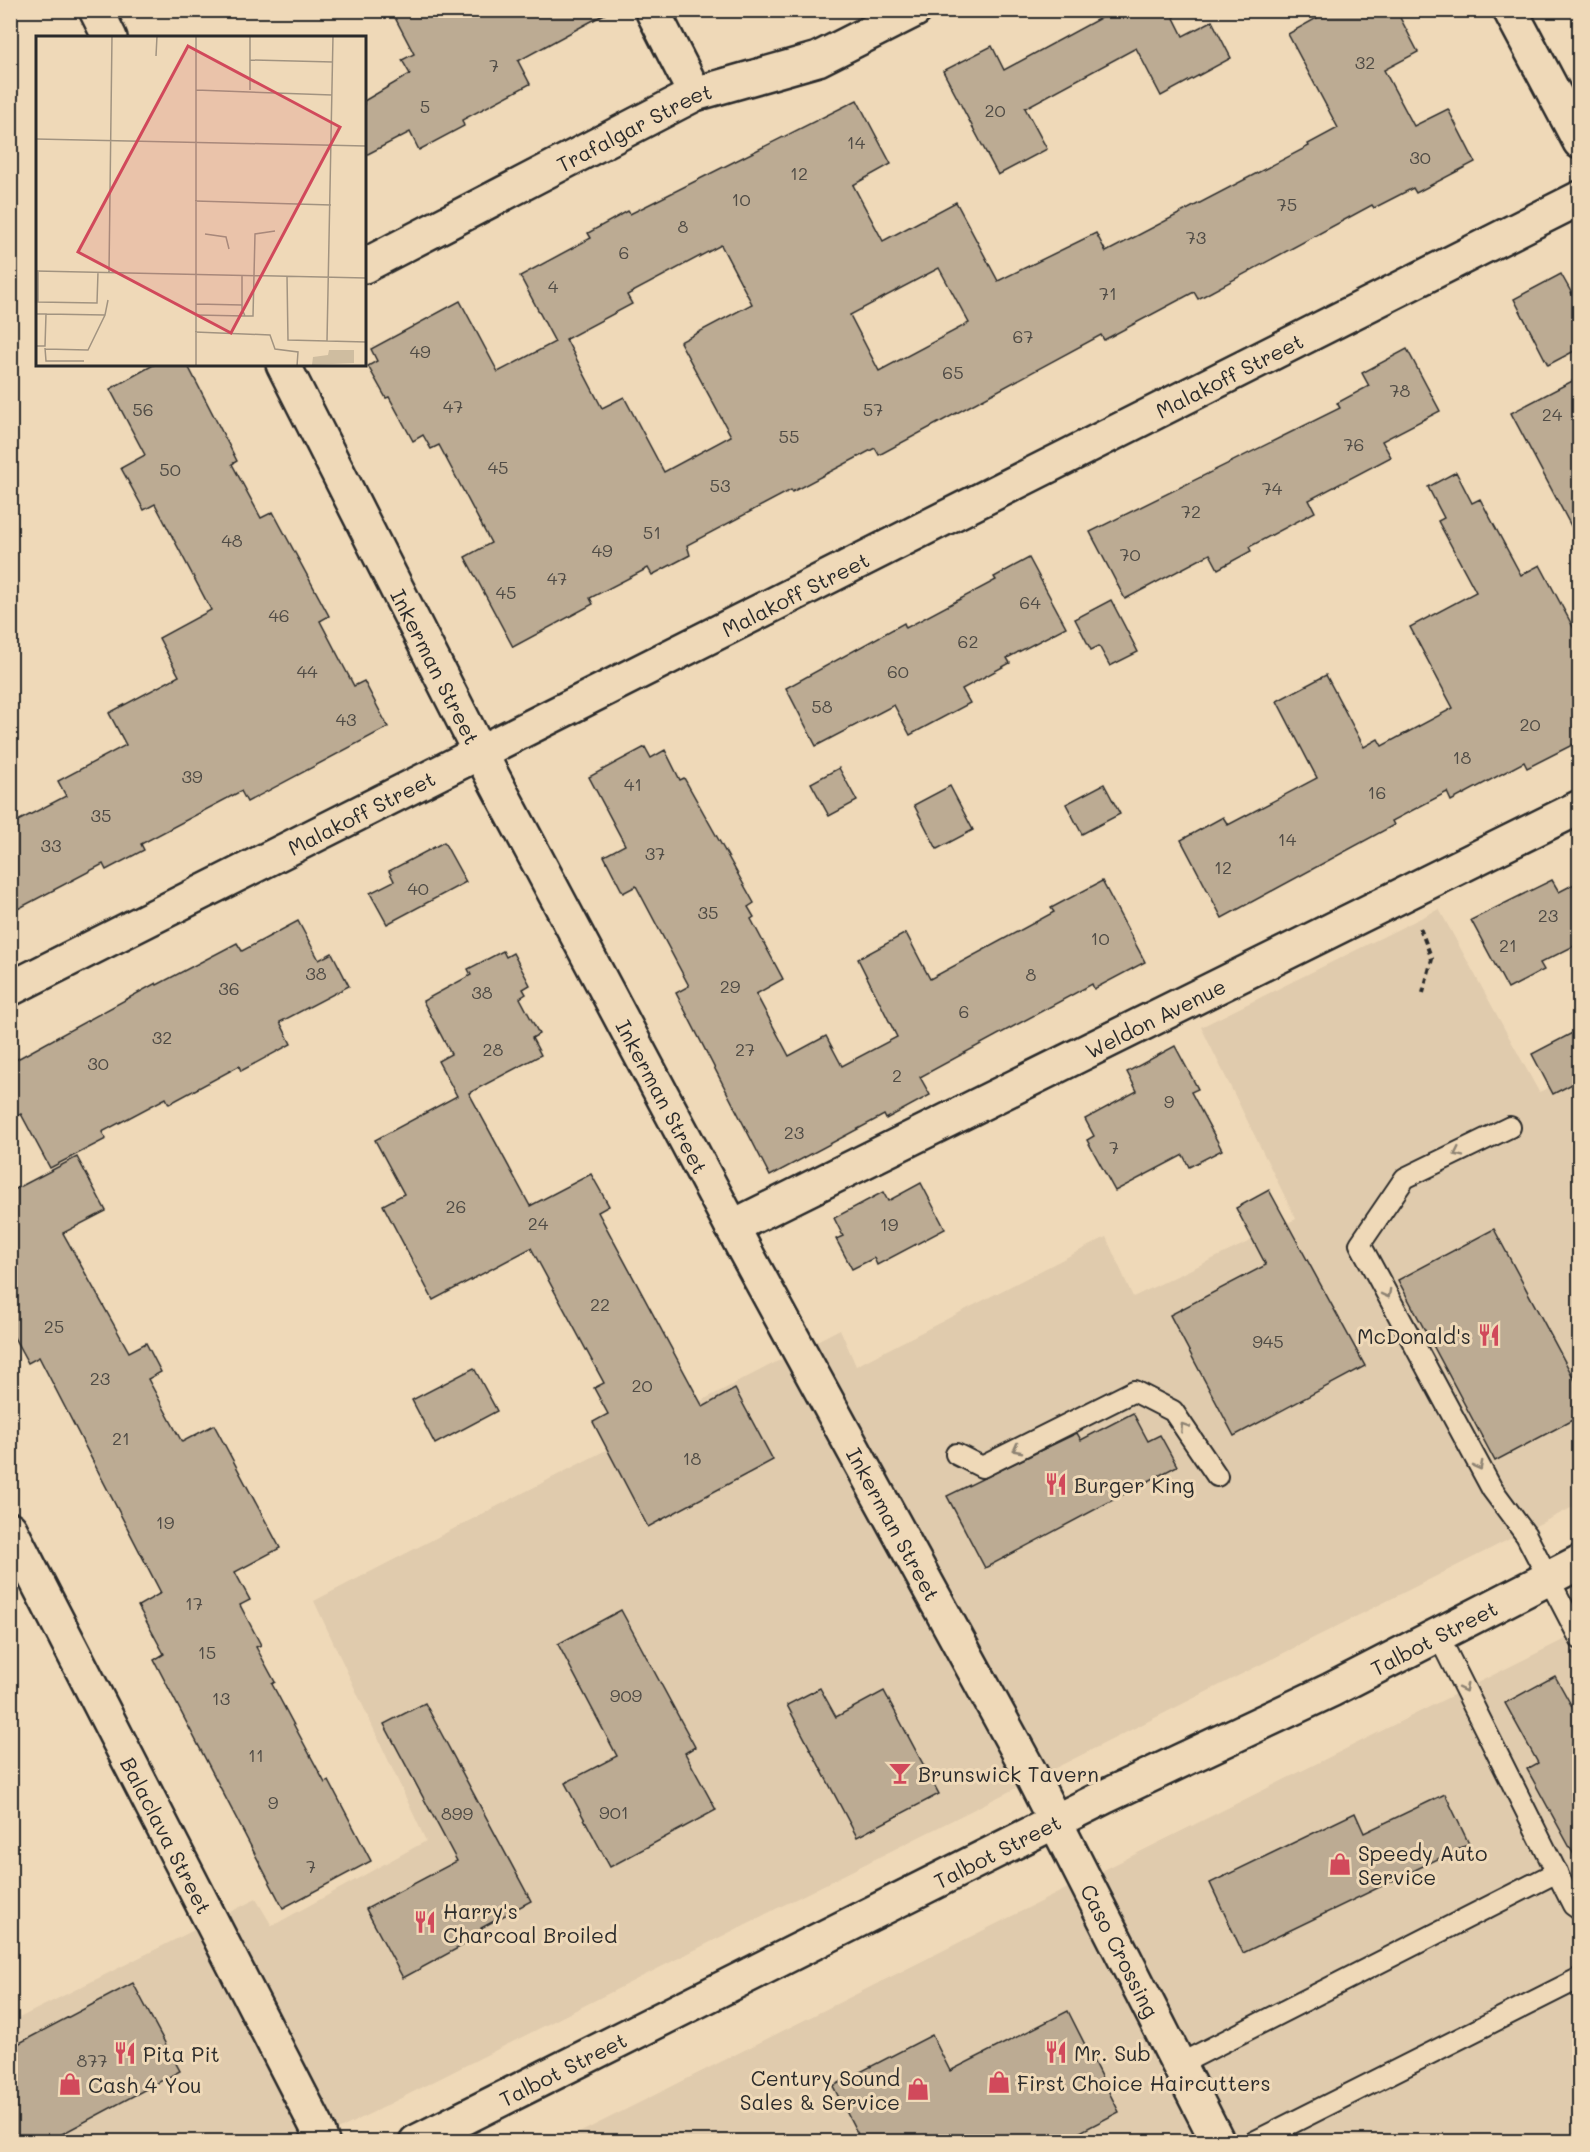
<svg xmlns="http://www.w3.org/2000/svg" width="1590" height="2152" viewBox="0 0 1590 2152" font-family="Mali,sans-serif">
<rect width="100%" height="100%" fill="#efd9b8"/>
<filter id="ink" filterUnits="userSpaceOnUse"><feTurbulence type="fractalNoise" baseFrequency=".0167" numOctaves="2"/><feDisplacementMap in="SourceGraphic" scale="12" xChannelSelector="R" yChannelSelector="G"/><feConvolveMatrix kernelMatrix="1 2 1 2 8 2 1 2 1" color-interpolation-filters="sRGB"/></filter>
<g filter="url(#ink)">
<!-- built -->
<g fill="#e0cbad">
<polygon points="1439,909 1539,1092 1579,1074 1579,1504 316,2141 11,2142 11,2022 256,1899 272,1926 426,1841 314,1601 840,1329 856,1366 1106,1237 1133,1297 1296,1219 1201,1027"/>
<polygon points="1579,1632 1579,2141 563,2141"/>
</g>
<!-- building -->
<g fill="#bcab93" stroke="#2b2b2b" stroke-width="1.5" fill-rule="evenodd">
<polygon points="391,10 612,10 518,61 530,84 462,120 464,126 419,150 410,132 364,156 364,101 410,74 402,60 414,54"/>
<polygon points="1115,10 1170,10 1183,36 1212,21 1231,58 1161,96 1136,48 1025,108 1047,149 998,175 943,71 992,46 1004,70"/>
<path d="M1331,10H1396L1418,52L1384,70L1414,126L1448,109L1475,162L1416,193L1413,188L1374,208L1372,205L1198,299L1194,292L1104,340L1101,335L879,455L875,448L792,492L791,490L687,545L690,555L652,575L648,568L590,598L593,604L513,647L465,557L491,543L439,445L431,449L423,435L413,441L389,397L386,398L368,366L377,361L371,349L460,301L498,372L555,342L520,276L591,238L588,233L628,211L630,214L857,100L891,164L853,185L883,241L956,202L998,281L1096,233L1106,252L1309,146L1308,144L1338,128L1288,34ZM721,245L752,304L680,342L731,436L664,472L624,397L602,408L566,339L632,304L627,295ZM939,268L969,323L879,371L850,315Z"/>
<polygon points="1561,274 1580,308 1580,348 1548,365 1514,299"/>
<polygon points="1407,349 1440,411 1382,441 1391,457 1309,500 1315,512 1249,547 1251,551 1218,569 1210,554 1125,599 1090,532 1340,408 1337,403 1369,386 1362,373"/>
<polygon points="155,364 187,364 237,461 232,464 261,518 273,512 329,616 320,621 354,686 364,681 388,727 247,802 241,791 141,844 144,850 106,870 103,864 10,913 10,825 66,796 58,781 126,745 109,713 179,676 159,638 211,610 155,504 144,510 121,468 145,455 110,389"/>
<polygon points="1580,377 1580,543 1511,413"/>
<polygon points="1456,472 1472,503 1480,499 1521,575 1540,565 1580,640 1580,741 1527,768 1524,762 1451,801 1447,792 1392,821 1394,825 1222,918 1181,840 1223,817 1228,825 1317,778 1277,701 1326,675 1364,747 1378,739 1382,746 1453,708 1410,627 1476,592 1438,521 1444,518 1428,487"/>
<polygon points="1029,558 1066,627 1007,658 1010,663 962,689 970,703 910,735 894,705 816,746 786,688 904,623 906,628 996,580 994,577"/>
<polygon points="1111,600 1138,652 1110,666 1099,646 1091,650 1075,619"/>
<polygon points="645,747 651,758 665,750 680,780 684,778 754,903 748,907 754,917 751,919 783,979 756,994 789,1056 826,1036 842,1066 897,1037 858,959 906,933 930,979 1054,912 1051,908 1102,881 1145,962 1094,989 1092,984 920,1077 930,1095 886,1119 884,1115 770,1176 676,993 689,986 636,886 623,893 604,856 625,845 589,777"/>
<polygon points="839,768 857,801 829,816 811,783"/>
<polygon points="1104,784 1120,814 1082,834 1066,804"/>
<polygon points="950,786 973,830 937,849 914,805"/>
<polygon points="444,842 466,882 387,924 370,893 394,881 389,871"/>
<polygon points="1552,880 1559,892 1580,881 1580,943 1540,963 1544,970 1508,989 1471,920"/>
<polygon points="298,921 319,960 332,953 349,986 280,1022 291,1044 241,1071 239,1066 169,1104 166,1098 102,1132 106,1139 50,1168 21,1114 10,1119 10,1063 156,983 157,985 237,943 242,951"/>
<polygon points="503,951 506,957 513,953 530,985 523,989 526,994 520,998 539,1034 532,1038 541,1055 469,1093 530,1206 591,1174 609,1206 598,1212 703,1407 735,1389 773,1460 648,1527 593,1422 608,1414 594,1388 604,1383 531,1248 433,1300 383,1205 404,1194 375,1140 457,1096 438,1061 451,1054 423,1001 471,975 468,969"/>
<polygon points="1580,1029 1580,1080 1553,1094 1532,1054"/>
<polygon points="1175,1046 1198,1089 1191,1092 1222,1150 1189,1167 1183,1155 1115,1191 1087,1140 1094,1136 1085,1119 1137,1091 1127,1072"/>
<polygon points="77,1157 106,1211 63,1233 129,1352 146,1343 161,1372 148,1379 182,1442 214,1425 280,1548 235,1572 250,1600 240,1605 261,1645 256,1647 275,1682 272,1684 325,1783 329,1781 371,1861 283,1908 154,1660 164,1654 138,1606 161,1593 39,1357 28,1363 10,1330 10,1192"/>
<polygon points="921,1183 945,1229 877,1265 874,1258 852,1269 836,1239 843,1236 834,1218 883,1192 888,1201"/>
<polygon points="1269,1190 1365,1366 1234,1436 1170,1315 1266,1265 1236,1208"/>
<polygon points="1494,1229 1580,1390 1580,1416 1495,1461 1398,1280"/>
<polygon points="474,1368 497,1411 435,1444 412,1400"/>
<polygon points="1133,1413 1148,1441 1160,1435 1177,1466 985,1568 947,1496 1077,1433 1081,1440"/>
<polygon points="621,1610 695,1747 685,1753 716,1810 610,1867 565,1783 617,1756 558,1644"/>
<polygon points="1555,1676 1580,1721 1580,1866 1527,1769 1538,1763 1505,1703"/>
<polygon points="820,1688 836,1717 884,1691 939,1794 857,1837 787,1705"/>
<polygon points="425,1703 531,1901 481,1928 484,1934 403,1978 366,1909 457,1861 384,1724"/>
<polygon points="1445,1794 1469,1844 1243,1953 1210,1883 1355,1813 1364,1833"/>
<polygon points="133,1983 180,2071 47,2142 10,2142 10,2048"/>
<polygon points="1068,2011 1119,2112 1061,2142 862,2142 833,2086 932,2035 950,2071"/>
</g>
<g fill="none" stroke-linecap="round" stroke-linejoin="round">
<!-- lane casing -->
<g stroke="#2b2b2b" stroke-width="24">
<g id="lane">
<polyline points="1510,1127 1405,1178 1360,1244 1492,1489 1526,1535 1580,1639"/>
<polyline points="956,1454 982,1467 1134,1391 1173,1411 1217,1476"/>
<polyline points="1438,1635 1573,1905 1580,1910"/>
<polyline points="1180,2064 1557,1872"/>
<polyline points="1254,2142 1580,1978"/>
</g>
</g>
<!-- street casing -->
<g stroke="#2b2b2b" stroke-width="38">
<g id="street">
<polyline points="96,10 110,38"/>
<polyline points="652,10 695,94"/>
<polyline points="1510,10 1580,142"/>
<path id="s1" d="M364,266L695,94L818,59L915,10"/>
<path id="s2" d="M283,364L479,751L745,1251L1033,1778L1218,2142"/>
<path id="s3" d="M10,989L1580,198"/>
<path id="s4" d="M732,1227L1580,807"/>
</g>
</g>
<!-- secondary casing -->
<g stroke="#2b2b2b" stroke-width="38">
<g id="secondary">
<path id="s5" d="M10,1529L316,2125L322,2142"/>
<path id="s6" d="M416,2142L1106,1796L1331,1690L1580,1562"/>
</g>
</g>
<!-- path -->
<polyline stroke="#2b2b2b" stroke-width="4" stroke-dasharray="6 4.5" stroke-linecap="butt" points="1420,928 1432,959 1423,993"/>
<!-- lane -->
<use href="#lane" stroke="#efd9b8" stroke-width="20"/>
<!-- street -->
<use href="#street" stroke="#efd9b8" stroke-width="33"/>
<!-- secondary -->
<use href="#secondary" stroke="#efd9b8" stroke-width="33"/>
</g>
<!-- one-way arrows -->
<defs><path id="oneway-chevron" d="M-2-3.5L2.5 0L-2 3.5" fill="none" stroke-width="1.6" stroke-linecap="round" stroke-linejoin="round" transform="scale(1.5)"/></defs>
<g stroke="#8d8272">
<use href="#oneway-chevron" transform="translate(1458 1153) rotate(154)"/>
<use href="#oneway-chevron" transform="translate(1387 1294) rotate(62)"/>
<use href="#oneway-chevron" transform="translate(1184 1427) rotate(-124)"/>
<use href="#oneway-chevron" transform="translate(1017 1449) rotate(152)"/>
<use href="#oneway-chevron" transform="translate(1479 1466) rotate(62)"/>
<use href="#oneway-chevron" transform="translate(1464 1688) rotate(63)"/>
</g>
</g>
<!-- icons -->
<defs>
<g id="restaurant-bare" transform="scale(1.8)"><path d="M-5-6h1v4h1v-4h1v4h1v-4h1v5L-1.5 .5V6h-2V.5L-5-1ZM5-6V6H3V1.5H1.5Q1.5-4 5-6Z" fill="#d1495b" stroke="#efd9b8" stroke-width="2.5" paint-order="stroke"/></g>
<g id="bar-bare" transform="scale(1.8)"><path d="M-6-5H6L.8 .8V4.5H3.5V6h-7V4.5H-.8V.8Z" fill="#d1495b" stroke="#efd9b8" stroke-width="2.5" paint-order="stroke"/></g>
<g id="shop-bare" transform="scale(1.8)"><path d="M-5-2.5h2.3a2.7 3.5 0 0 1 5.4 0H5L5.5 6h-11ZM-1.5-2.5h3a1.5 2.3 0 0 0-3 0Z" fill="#d1495b" stroke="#efd9b8" stroke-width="2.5" paint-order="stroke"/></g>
</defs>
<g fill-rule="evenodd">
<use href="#restaurant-bare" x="1489" y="1335"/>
<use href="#restaurant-bare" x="1056" y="1484"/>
<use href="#bar-bare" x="900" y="1773"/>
<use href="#shop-bare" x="1340" y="1864"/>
<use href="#restaurant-bare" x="425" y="1922"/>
<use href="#restaurant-bare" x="1056" y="2052"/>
<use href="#restaurant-bare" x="125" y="2053"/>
<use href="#shop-bare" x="999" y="2082"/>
<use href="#shop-bare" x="70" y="2084"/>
<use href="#shop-bare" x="918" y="2089"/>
</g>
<g text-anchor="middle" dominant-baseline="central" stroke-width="6" stroke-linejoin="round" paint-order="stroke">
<!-- number labels -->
<g font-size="18" fill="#4f4b45">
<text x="1365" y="62">32</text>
<text x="494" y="65">7</text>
<text x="425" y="106">5</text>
<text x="995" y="110">20</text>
<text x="856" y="142">14</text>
<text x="1420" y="157">30</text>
<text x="799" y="173">12</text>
<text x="741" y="199">10</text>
<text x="1287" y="204">75</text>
<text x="683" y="226">8</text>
<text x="1196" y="237">73</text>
<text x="624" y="252">6</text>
<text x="553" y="286">4</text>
<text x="1108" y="293">71</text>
<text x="1023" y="336">67</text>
<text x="420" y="351">49</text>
<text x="953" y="372">65</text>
<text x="1400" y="390">78</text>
<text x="453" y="406">47</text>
<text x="143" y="409">56</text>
<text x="873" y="409">57</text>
<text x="1552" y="414">24</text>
<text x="789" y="436">55</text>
<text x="1354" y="444">76</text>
<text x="498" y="467">45</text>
<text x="170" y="469">50</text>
<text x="720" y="485">53</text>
<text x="1272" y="488">74</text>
<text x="1191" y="511">72</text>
<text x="652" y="532">51</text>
<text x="232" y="540">48</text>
<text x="602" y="550">49</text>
<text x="1130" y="554">70</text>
<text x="557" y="578">47</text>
<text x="506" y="592">45</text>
<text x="1030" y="602">64</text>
<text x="279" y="615">46</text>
<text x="968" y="641">62</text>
<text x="307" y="671">44</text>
<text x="898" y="671">60</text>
<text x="822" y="706">58</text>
<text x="346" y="719">43</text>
<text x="1530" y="724">20</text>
<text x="1462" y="757">18</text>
<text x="192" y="776">39</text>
<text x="633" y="784">41</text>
<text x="1377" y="792">16</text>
<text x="101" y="815">35</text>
<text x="1287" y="839">14</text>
<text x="51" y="845">33</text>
<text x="655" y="853">37</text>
<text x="1223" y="867">12</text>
<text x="418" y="888">40</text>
<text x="708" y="912">35</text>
<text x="1548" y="915">23</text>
<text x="1100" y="938">10</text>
<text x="1508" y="945">21</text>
<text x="316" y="973">38</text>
<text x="1031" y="974">8</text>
<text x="730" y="986">29</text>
<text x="229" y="988">36</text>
<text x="482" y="992">38</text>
<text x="964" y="1011">6</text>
<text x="162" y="1037">32</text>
<text x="493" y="1049">28</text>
<text x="745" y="1049">27</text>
<text x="98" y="1063">30</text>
<text x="897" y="1075">2</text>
<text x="1169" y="1101">9</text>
<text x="794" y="1132">23</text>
<text x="1114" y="1147">7</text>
<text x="456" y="1206">26</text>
<text x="538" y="1223">24</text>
<text x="889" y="1224">19</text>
<text x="600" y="1304">22</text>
<text x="54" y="1326">25</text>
<text x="1268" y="1341">945</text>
<text x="100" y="1378">23</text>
<text x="642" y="1385">20</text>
<text x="121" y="1438">21</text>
<text x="692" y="1458">18</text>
<text x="165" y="1522">19</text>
<text x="194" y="1603">17</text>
<text x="207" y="1652">15</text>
<text x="626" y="1695">909</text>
<text x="221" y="1698">13</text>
<text x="256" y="1755">11</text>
<text x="273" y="1802">9</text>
<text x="614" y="1812">901</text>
<text x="457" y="1813">899</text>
<text x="311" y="1866">7</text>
<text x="92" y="2060">877</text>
</g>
<!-- street labels -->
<g font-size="21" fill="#2b2b2b" stroke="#efd9b8">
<text stroke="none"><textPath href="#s1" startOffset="304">Trafalgar Street</textPath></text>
<text stroke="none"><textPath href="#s3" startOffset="1365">Malakoff Street</textPath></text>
<text stroke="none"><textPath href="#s3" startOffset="879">Malakoff Street</textPath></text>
<text stroke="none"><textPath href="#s2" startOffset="339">Inkerman Street</textPath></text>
<text stroke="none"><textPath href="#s3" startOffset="393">Malakoff Street</textPath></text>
<text stroke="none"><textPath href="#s4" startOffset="472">Weldon Avenue</textPath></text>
<text stroke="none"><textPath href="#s2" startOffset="825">Inkerman Street</textPath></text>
<text stroke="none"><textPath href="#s2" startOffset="1311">Inkerman Street</textPath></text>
<text stroke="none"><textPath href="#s6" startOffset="1136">Talbot Street</textPath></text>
<text stroke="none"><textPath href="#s5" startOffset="344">Balaclava Street</textPath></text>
<text stroke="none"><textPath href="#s6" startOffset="650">Talbot Street</textPath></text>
<text stroke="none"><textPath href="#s2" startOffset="1794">Caso Crossing</textPath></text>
<text stroke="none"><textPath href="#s6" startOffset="164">Talbot Street</textPath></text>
</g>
<!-- poi labels -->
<g font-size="21" fill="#2b2b2b" stroke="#efd9b8" text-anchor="start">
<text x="1471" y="1335" text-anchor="end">McDonald's</text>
<text x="1074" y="1484">Burger King</text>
<text x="918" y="1773">Brunswick Tavern</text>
<text x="1358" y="1852">Speedy Auto<tspan x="1358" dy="24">Service</tspan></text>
<text x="443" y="1910">Harry's<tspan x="443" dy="24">Charcoal Broiled</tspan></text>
<text x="1074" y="2052">Mr. Sub</text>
<text x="143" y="2053">Pita Pit</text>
<text x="900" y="2077" text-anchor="end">Century Sound<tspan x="900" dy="24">Sales &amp; Service</tspan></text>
<text x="1017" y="2082">First Choice Haircutters</text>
<text x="88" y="2084">Cash 4 You</text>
</g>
</g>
<!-- overview -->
<g transform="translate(36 36)">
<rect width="330" height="330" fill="#efd9b8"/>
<path d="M293,314H318V327L276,329L277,321L292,319Z" fill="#cfbda0"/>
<path fill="none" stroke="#a19380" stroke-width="1.5" d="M120,20L121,0M214,24L297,26M160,54L296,59M214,54V0M0,103L330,110M159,165L295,169M169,198L190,201L193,213M0,235L330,242M2,235V266L61,267L62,236M73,236L76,0M206,240V273L209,280H217L219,198L239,195M251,240L252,304L291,305L297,0M160,268L206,269M0,278H10L9,310H0M10,278L69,279M159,279L209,280M159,296L234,299L239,313L262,316L261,330M291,305L330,306M9,312L10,325H48M9,313L52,314L69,279L72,264M160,330V0"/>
<path fill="#d1495b" fill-opacity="0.15" stroke="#d1495b" stroke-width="3" d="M152,10L304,91L195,297L42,216Z"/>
<rect width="330" height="330" fill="none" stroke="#2b2b2b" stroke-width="3"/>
</g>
<!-- margin -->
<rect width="1590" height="2152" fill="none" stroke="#efd9b8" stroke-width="36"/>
<rect x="18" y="18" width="1554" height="2116" fill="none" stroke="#2b2b2b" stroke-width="2" filter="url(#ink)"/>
</svg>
